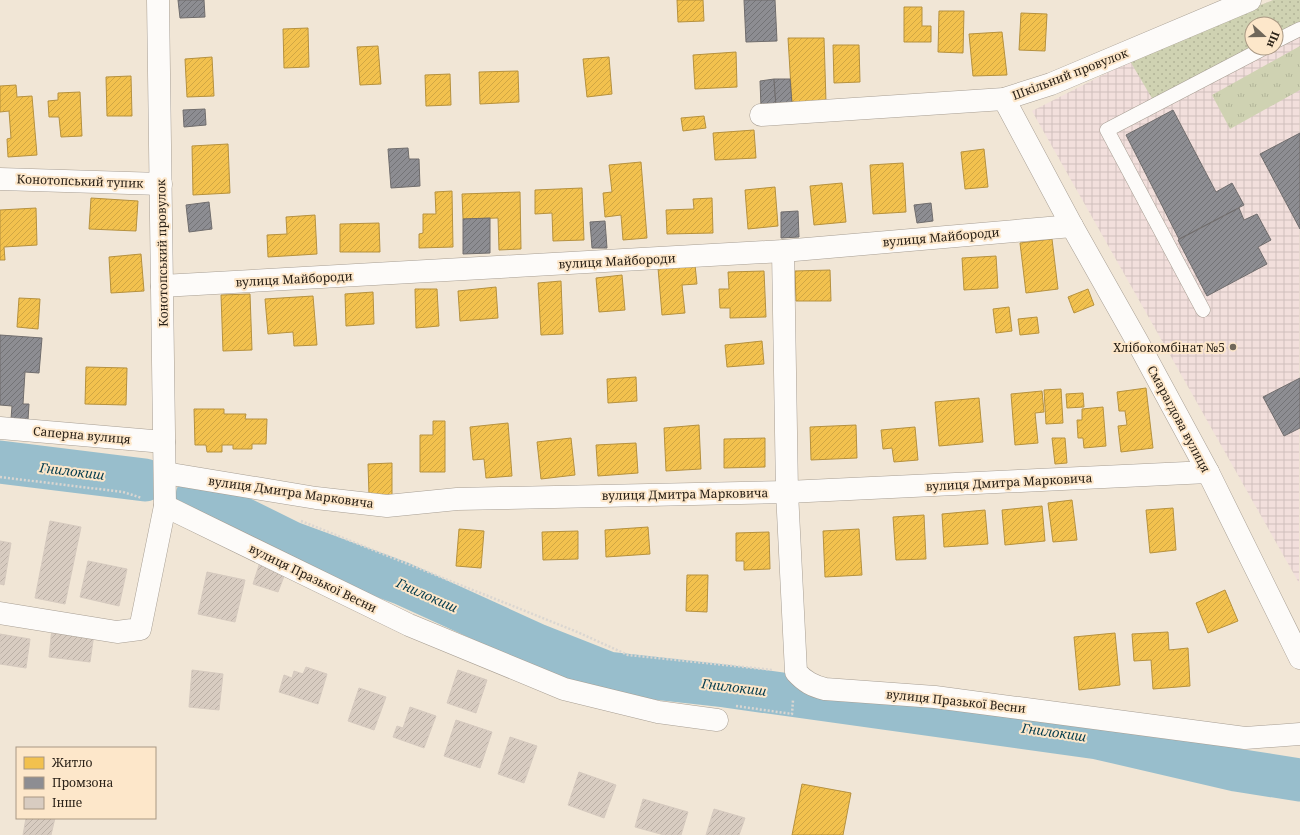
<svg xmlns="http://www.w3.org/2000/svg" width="1300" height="835" viewBox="0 0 1300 835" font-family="'Noto Serif',serif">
<defs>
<pattern id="industrial-grid" width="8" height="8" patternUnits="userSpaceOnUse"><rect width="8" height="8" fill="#f2dfdc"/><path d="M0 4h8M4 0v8" fill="none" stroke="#d0bfbc"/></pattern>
<pattern id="grass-dots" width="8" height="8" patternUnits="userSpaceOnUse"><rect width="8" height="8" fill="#cfd2b2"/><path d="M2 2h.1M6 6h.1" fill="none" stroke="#b2b498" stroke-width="1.8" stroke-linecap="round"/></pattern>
<pattern id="park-tufts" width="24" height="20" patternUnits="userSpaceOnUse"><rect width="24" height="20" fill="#cfd2b2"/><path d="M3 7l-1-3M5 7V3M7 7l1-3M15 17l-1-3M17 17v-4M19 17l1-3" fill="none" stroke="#b2b498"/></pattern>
<pattern id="homes-hatch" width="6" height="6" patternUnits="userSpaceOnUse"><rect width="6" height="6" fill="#f2c14e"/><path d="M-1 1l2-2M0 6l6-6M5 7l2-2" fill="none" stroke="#d0a643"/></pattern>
<pattern id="industry-hatch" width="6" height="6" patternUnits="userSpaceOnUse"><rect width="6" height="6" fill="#8d8d92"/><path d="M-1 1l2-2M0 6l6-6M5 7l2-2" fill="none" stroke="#737376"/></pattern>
<pattern id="building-hatch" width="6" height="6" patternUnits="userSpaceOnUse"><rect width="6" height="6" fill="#d8ccc1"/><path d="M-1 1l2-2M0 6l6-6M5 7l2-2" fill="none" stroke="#baafa5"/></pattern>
</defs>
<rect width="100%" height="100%" fill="#f1e6d6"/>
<!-- industrial -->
<path fill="url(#industrial-grid)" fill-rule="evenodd" d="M1273,0H1300L1299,583L1032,111L1168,42ZM1252,24H1276V48H1252Z"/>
<!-- grass -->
<polygon fill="url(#grass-dots)" points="1273,0 1300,0 1300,23 1276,36 1276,24 1252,24 1252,48 1153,100 1130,61 1168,42"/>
<!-- park -->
<polygon fill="url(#park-tufts)" points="1300,46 1300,90 1230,129 1212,95"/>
<!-- homes -->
<g fill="url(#homes-hatch)" stroke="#b6913e">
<polygon points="677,0 703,0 704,21 678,22"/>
<polygon points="904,7 922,7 922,26 931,26 931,42 904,42"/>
<polygon points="939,11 964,11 963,53 938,52"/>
<polygon points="1021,13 1047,14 1045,51 1019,50"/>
<polygon points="308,28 309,67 284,68 283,29"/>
<polygon points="1002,32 1007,75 973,76 969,34"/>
<polygon points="788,38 824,38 826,102 792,104"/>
<polygon points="833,45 859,45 860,82 834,83"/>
<polygon points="378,46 381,84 360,85 357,47"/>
<polygon points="736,52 737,87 695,89 693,55"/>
<polygon points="212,57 214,96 187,97 185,59"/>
<polygon points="609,57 612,94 587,97 583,59"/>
<polygon points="518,71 519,102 480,104 479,72"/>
<polygon points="450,74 451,105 426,106 425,75"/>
<polygon points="131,76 132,116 107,116 106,77"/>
<polygon points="16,85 17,97 32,96 37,155 8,157 7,139 11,138 9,111 0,112 0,86"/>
<polygon points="80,92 82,136 61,137 59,117 49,117 48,101 58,100 58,93"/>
<polygon points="704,116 706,128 683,131 681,118"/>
<polygon points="754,130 756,158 715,160 713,133"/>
<polygon points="228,144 230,193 193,195 192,146"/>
<polygon points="984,149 988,187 965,189 961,152"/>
<polygon points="641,162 647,238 623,240 621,215 605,217 603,193 612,192 609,165"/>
<polygon points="903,163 906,212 873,214 870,165"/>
<polygon points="842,183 846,222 814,225 810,186"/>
<polygon points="775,187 778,226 748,229 745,190"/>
<polygon points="582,188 584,240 553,241 552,213 535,214 535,190"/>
<polygon points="452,191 453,247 419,248 419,234 423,233 423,214 436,214 435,192"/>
<polygon points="520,192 521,249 499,250 498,218 463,219 462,194"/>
<polygon points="91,198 138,201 136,231 89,229"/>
<polygon points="712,198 713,233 667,234 666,210 694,209 693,199"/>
<polygon points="36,208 37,245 4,247 5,260 0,260 0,210"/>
<polygon points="315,215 317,254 268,257 267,235 287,234 286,217"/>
<polygon points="379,223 380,252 340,252 340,224"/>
<polygon points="1052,239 1058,289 1026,293 1020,243"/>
<polygon points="141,254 144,291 111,293 109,257"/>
<polygon points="996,256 998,288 964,290 962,258"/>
<polygon points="695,265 697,284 682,285 685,313 662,315 658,268"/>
<polygon points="830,270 831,301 796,301 795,271"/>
<polygon points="764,271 766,317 730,318 730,308 720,308 719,289 729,289 728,272"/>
<polygon points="622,275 625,310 599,312 596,278"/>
<polygon points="561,281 563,334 541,335 538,283"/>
<polygon points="496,287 498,318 460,321 458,291"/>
<polygon points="415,289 437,289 439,326 416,328"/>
<polygon points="1088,289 1094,305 1074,313 1068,297"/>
<polygon points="373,292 374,324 346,326 345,294"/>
<polygon points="250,294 252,350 223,351 221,295"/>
<polygon points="313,296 317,345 294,346 293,332 268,334 265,299"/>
<polygon points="19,298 40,299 38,329 17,327"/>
<polygon points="1009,307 1012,331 996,333 993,309"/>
<polygon points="1037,317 1039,333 1020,335 1018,319"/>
<polygon points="762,341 764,364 727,367 725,345"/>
<polygon points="86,367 127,368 126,405 85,404"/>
<polygon points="636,377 637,401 608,403 607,379"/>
<polygon points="1146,388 1153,448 1121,452 1118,426 1127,425 1125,411 1119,411 1117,392"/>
<polygon points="1061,389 1063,423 1046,424 1044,390"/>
<polygon points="1042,391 1044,412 1035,413 1038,443 1015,445 1011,394"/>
<polygon points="1083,393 1084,407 1067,408 1066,394"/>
<polygon points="979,398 983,442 939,446 935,402"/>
<polygon points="1103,407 1106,446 1084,448 1083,438 1078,438 1077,420 1082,420 1082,409"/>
<polygon points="194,409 224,409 224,414 246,414 245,419 267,419 266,444 252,444 252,449 233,449 233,445 222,445 222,452 207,452 206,445 195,445"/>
<polygon points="433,421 445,421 445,472 420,472 420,435 433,435"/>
<polygon points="508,423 512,476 486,478 484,459 473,460 470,427"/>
<polygon points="699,425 701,469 666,471 664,428"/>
<polygon points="856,425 857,458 811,460 810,427"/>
<polygon points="915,427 918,460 894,462 892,448 883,449 881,430"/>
<polygon points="571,438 575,475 541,479 537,442"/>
<polygon points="765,438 765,467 724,468 724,439"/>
<polygon points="1052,438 1065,438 1067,463 1055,464"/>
<polygon points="636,443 638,473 598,476 596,445"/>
<polygon points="392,463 392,495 369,495 368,464"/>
<polygon points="1072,500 1077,540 1053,542 1048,503"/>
<polygon points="1042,506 1045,541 1005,545 1002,510"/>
<polygon points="1173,508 1176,550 1150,553 1146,510"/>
<polygon points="985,510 988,544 944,547 942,514"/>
<polygon points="924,515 926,559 896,560 893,517"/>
<polygon points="648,527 650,554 606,557 605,530"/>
<polygon points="459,529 484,531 481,568 456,566"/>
<polygon points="859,529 862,575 825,577 823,531"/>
<polygon points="578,531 578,559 543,560 542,532"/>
<polygon points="769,532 770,569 744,570 744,561 736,561 736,533"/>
<polygon points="687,575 708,575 707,612 686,611"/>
<polygon points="1225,590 1238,621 1208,633 1196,603"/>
<polygon points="1168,632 1169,650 1188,648 1190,686 1153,689 1151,660 1134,661 1132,634"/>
<polygon points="1115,633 1120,685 1079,690 1074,637"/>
<polygon points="802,784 851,793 843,835 792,835"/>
</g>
<!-- industry -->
<g fill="url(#industry-hatch)" stroke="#706d6d">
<polygon points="178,0 204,0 205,17 180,18"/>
<polygon points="744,0 775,0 777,41 746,42"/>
<polygon points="774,79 776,106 761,107 760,81"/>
<polygon points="774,79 790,79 792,104 776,106"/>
<polygon points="205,109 206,125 184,127 183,110"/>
<polygon points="1173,110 1216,192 1232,183 1244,205 1179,239 1126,135"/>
<polygon points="1300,133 1300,229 1260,154"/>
<polygon points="408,148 409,159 419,159 420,186 391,188 388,149"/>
<polygon points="209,202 212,229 189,232 186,205"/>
<polygon points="931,203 933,221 917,223 914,205"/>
<polygon points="1239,208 1244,220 1257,214 1271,240 1258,247 1267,264 1207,296 1178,240"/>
<polygon points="798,211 799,237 781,238 781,212"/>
<polygon points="490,218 490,253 463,254 463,219"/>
<polygon points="605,221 607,248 592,248 590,222"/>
<polygon points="0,335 42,338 39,373 25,372 23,404 29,404 28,420 11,419 12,406 0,405"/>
<polygon points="1300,378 1300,428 1284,436 1263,397"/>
</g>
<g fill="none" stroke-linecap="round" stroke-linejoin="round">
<!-- river -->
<g stroke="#98becc" stroke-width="43">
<polyline points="0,462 145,480"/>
<polyline points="197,496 292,543 401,583 537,645 608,673 725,686 1098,738 1236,770 1300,780"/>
</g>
</g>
<!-- building -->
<g fill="url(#building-hatch)" stroke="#d6cabf">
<polygon points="50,521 81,527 65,604 35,598"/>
<polygon points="0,541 11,543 4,585 0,584"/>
<polygon points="88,561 127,569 119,606 80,597"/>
<polygon points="260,562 286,571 278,592 253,584"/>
<polygon points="207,572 245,580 235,622 198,614"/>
<polygon points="52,628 94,634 90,662 49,657"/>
<polygon points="0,634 30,639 26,668 0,664"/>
<polygon points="306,667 327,674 318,704 279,692 284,675 292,678 294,671 303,674"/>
<polygon points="192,670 223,674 219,710 189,707"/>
<polygon points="458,670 487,680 476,713 447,703"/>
<polygon points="359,688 386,697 374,730 348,721"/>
<polygon points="410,707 436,716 424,748 393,737 397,726 403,728"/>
<polygon points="456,720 492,732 480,768 444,756"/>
<polygon points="510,737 537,746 524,783 498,774"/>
<polygon points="579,772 616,785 604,818 568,805"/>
<polygon points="643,799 688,812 681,835 664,835 635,827"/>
<polygon points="714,809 745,818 739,835 706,835"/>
<polygon points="26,818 55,818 51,835 23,835"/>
</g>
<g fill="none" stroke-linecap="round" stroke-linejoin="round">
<!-- lane casing -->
<g stroke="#a79e93" stroke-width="15">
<g id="lane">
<polyline points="1276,41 1300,29"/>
<polyline points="1203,310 1107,130 1264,48"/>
</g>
</g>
<!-- street casing -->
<g stroke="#a79e93" stroke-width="23">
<g id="street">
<polyline points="1004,99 1072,226 1137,341 1208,472 1300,658"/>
<polyline points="761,115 1004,99 1051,84 1250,0"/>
<polyline points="0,179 161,184"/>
<path d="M783,251L787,492L796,672C805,682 813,686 825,689L935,697L1245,738L1300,734"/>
<polyline points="162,286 783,251 1072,226"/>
<polyline points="0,428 164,442"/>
<polyline points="165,473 316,498 387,506 457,499 787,492 1208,472"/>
<polyline points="165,506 409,625 564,689 658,712 717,720"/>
<polyline points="0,613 117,632 140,629 165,506 158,0"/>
</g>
</g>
<!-- path -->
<g stroke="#dad6d1" stroke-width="2.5" stroke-dasharray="2 2" stroke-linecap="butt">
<polyline points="0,477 123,492 142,498"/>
<polyline points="301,521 575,631 628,655 773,670"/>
<polyline points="736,706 792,714 793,700"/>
</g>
<!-- lane -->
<use href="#lane" stroke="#fdfbf9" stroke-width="14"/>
<!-- street -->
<use href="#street" stroke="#fdfbf9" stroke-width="22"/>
</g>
<!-- markers -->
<circle fill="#70675a" stroke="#fde7ca" stroke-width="1.5" cx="1233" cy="347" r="4"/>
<g text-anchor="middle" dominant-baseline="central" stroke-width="4" stroke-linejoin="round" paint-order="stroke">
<!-- street labels -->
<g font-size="12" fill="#2b2218" stroke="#fde7ca">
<text transform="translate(1070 74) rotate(-21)">Шкільний провулок</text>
<text transform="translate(80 181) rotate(2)">Конотопський тупик</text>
<text transform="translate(941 237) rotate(-5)">вулиця Майбороди</text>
<text transform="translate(162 253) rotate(-91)">Конотопський провулок</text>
<text transform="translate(617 261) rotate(-3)">вулиця Майбороди</text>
<text transform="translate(294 279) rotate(-3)">вулиця Майбороди</text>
<text transform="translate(1179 419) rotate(62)">Смарагдова вулиця</text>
<text transform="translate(82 435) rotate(5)">Саперна вулиця</text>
<text transform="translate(1009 482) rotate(-3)">вулиця Дмитра Марковича</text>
<text transform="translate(291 492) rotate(8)">вулиця Дмитра Марковича</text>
<text transform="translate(685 494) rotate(-1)">вулиця Дмитра Марковича</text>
<text transform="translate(313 578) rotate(26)">вулиця Празької Весни</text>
<text transform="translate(956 701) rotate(6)">вулиця Празької Весни</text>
</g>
<!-- poi labels -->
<g font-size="12" fill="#2b2218" stroke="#fde7ca" text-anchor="end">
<text x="1225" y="347">Хлібокомбінат №5</text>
</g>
<!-- water labels -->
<g font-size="13" font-style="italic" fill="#033b4d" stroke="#fde7ca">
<text transform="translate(72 471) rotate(7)">Гнилокиш</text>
<text transform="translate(427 595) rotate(24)">Гнилокиш</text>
<text transform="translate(734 687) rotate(7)">Гнилокиш</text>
<text transform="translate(1054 732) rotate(8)">Гнилокиш</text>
</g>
</g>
<!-- legend -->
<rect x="16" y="747" width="140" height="72" fill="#fde7ca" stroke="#a99883"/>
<rect x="24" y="757" width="20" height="12" fill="#f2c14e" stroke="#a99883"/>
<text x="52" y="767" font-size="12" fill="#2b2218">Житло</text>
<rect x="24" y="777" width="20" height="12" fill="#8d8d92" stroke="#a99883"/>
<text x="52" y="787" font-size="12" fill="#2b2218">Промзона</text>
<rect x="24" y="797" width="20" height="12" fill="#d8ccc1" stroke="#a99883"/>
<text x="52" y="807" font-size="12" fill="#2b2218">Інше</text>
<!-- north arrow -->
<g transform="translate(1264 36) rotate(111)"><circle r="19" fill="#fde7ca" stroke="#a99883"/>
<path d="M0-3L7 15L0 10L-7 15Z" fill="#70675a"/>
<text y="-6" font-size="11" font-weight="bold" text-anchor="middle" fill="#2b2218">Пн</text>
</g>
</svg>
